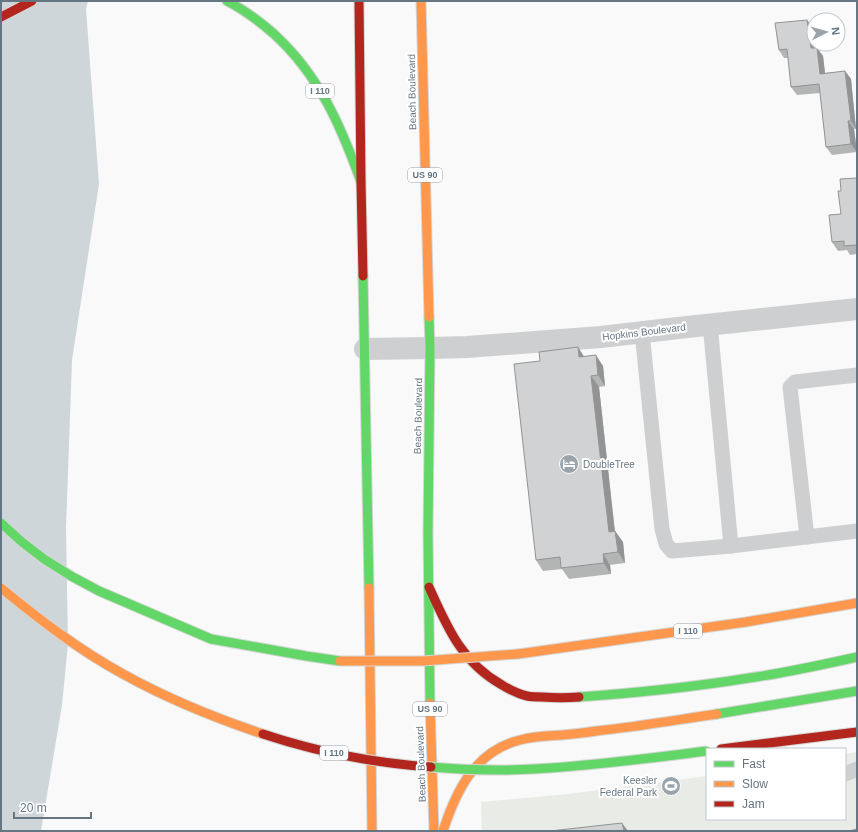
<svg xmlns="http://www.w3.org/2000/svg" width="858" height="832" viewBox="0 0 858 832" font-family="Arial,sans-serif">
<rect width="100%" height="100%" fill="#f9f9f9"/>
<!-- green -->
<polygon fill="#e8ebe6" points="857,752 857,831 482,831 481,802 568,794 707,776 707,819 845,819 845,754"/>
<!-- water -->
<polygon fill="#ced6d9" points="1,1 88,1 86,9 99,184 72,360 66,528 68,644 62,705 41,831 1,831"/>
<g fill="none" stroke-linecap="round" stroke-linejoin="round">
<!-- fast casing -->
<g stroke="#d5d6d7" stroke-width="11">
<g id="fast">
<path d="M227,1C245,10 259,21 274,34C319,75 341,126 361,182"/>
<polyline points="363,276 369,588"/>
<polyline points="429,317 430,348 428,533 430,703"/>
<path d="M579,697C636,693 693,687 749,678C785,673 821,665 857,657"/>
<polyline points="717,714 857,691"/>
</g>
</g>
<!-- slow casing -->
<g stroke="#d5d6d7" stroke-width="11">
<g id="slow">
<polyline points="421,1 429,317"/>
<polyline points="369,588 372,831"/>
<polyline points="518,654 746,622 857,603"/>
<polyline points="430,703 434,831"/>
<path d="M443,831C456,791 475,751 520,740C534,736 548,736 562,735C574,734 585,733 596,731C636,727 676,720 717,714"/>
</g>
</g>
<!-- jam casing -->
<g stroke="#d5d6d7" stroke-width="11">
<g id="jam">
<polyline points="359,1 361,182 363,276"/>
<polyline points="1,17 32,1"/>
<path d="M429,587C447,627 462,663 502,685C510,690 518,694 527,696C532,697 537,697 542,697C555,698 567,698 579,697"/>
<polyline points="721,749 857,732"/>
</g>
</g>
<!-- lane -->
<g stroke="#cecfd0" stroke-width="15">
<polyline points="642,332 662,529 666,544 672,551 731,546 710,324"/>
<polyline points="807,537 790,387 795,382 857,375"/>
<polyline points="731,546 857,531"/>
<polyline points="845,774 857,769"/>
</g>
<!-- street -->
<polyline stroke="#cecfd0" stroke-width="22" points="365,349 430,348 467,347 601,337 678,328 857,309"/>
<!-- fast -->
<use href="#fast" stroke="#63d668" stroke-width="9"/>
<!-- slow -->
<use href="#slow" stroke="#ff974d" stroke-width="9"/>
<!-- jam -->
<use href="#jam" stroke="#b3261e" stroke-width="9"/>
<!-- fast-bridge casing -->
<g stroke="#d5d6d6" stroke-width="11" stroke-linecap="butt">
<g id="fast-bridge">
<polyline points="1,523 22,542 44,559 71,576 99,591 211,639 306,656 340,661"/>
<path d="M431,767C465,770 500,771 534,769C592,766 650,758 707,751"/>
</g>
</g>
<!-- slow-bridge casing -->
<g stroke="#d5d6d6" stroke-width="11" stroke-linecap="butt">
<g id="slow-bridge">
<path d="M1,588C40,620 79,650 123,674C168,699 215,718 263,734"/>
<polyline points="340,661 423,661 518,654"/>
</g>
</g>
<!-- jam-bridge casing -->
<g stroke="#d5d6d6" stroke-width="11" stroke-linecap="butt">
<path id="jam-bridge" d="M263,734C317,752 374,763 431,767"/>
</g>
<!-- fast-bridge -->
<use href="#fast-bridge" stroke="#63d668" stroke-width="9"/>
<!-- slow-bridge -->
<use href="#slow-bridge" stroke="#ff974d" stroke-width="9"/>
<!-- jam-bridge -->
<use href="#jam-bridge" stroke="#b3261e" stroke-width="9"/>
</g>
<!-- wall -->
<g fill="#b3b5b5">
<polygon points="807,20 813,28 815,48 817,48 823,56 825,73 845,71 851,79 856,129 854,129 857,152 832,155 826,147 820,93 797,95 791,87 788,58 784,58 779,50"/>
<polygon points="857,178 857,254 850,255 847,250 838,251 832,242 841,214 841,191"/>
<polygon points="584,356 603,366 605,386 599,387 615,531 623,542 625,563 610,565 611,574 569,579 562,569 543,571 536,560"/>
</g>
<!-- shaded-wall -->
<g fill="#929394">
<polygon points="807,20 813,28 814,44 815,44 816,57 811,48"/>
<polygon points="817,48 823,56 826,82 820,74"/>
<polygon points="845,71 851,79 856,129 851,121"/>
<polygon points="848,121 854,129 857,152 851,144"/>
<polygon points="578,347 585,358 579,357"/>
<polygon points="596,355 603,366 605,386 598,375"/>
<polygon points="591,376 599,387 616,543 609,532"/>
<polygon points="615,531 623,542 625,563 618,552"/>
<polygon points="603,554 610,565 611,574 604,563"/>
<polygon points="622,823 628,831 624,831"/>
</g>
<!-- building -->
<g fill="#d0d2d3" stroke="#929394">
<polygon points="807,20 811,48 817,48 820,74 845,71 851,121 848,121 851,144 826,147 819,84 791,87 787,49 779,50 775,23"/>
<polygon points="857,178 857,245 844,246 844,241 832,242 829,215 841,214 838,191 841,191 840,179"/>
<polygon points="578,347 579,357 596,355 598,375 591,376 609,532 615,531 618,552 603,554 604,563 561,568 560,557 536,560 514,364 540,361 539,352"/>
<polygon points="622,823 624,831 550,831"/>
<polygon points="857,829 857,831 849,831"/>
</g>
<!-- icons -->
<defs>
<g id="hotel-disc" transform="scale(1)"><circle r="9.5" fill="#99a4ac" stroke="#fff"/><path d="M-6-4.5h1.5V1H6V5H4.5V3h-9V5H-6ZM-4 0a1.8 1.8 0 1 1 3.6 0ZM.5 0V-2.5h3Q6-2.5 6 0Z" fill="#fff"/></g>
<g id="stadium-disc" transform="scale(1)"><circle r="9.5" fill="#99a4ac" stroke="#fff"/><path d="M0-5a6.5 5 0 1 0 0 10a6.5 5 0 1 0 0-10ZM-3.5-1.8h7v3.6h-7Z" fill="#fff"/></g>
</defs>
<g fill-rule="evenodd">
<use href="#hotel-disc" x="569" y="464"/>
<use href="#stadium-disc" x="671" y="786"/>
</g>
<g text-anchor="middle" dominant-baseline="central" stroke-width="4" stroke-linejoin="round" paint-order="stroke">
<!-- shield labels -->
<g fill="#fff" stroke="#939fa8" stroke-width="1">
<rect x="306" y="84" width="28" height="14" rx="3"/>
<rect x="408" y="168" width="34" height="14" rx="3"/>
<rect x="674" y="624" width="28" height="14" rx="3"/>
<rect x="413" y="702" width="34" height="14" rx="3"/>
<rect x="320" y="746" width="28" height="14" rx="3"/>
</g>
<g font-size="9" font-weight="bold" fill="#657683">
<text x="320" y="91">I 110</text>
<text x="425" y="175">US 90</text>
<text x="688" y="631">I 110</text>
<text x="430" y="709">US 90</text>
<text x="334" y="753">I 110</text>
</g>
<!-- street labels -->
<g font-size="10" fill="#657683" stroke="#fff">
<text transform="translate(412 92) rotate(-91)">Beach Boulevard</text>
<text transform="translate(644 332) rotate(-7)">Hopkins Boulevard</text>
<text transform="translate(418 416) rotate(-89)">Beach Boulevard</text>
<text transform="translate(421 764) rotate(-92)">Beach Boulevard</text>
</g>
<!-- poi labels -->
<g font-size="10" fill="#657683" stroke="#fff" text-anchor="start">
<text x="583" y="464">DoubleTree</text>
<text x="657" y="780" text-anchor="end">Keesler<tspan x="657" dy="12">Federal Park</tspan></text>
</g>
</g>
<!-- border -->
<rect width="858" height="832" fill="none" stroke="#657683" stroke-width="4"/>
<!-- legend -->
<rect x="706" y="748" width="140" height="72" fill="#ffffff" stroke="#c1c8cd"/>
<rect x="714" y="761" width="20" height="6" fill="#63d668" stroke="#c1c8cd"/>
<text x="742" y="768" font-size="12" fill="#657683">Fast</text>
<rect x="714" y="781" width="20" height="6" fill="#ff974d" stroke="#c1c8cd"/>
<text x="742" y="788" font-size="12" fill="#657683">Slow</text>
<rect x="714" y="801" width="20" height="6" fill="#b3261e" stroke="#c1c8cd"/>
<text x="742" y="808" font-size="12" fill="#657683">Jam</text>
<!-- north arrow -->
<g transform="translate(826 32) rotate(84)"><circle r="19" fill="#ffffff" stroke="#c1c8cd"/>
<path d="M0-3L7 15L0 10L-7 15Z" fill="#99a4ac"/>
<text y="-6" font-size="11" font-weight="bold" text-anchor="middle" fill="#657683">N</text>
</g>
<!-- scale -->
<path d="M14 812v6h77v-6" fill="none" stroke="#657683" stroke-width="2"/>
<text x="20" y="812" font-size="12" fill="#657683" stroke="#ffffff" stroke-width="3" paint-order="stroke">20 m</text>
</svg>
